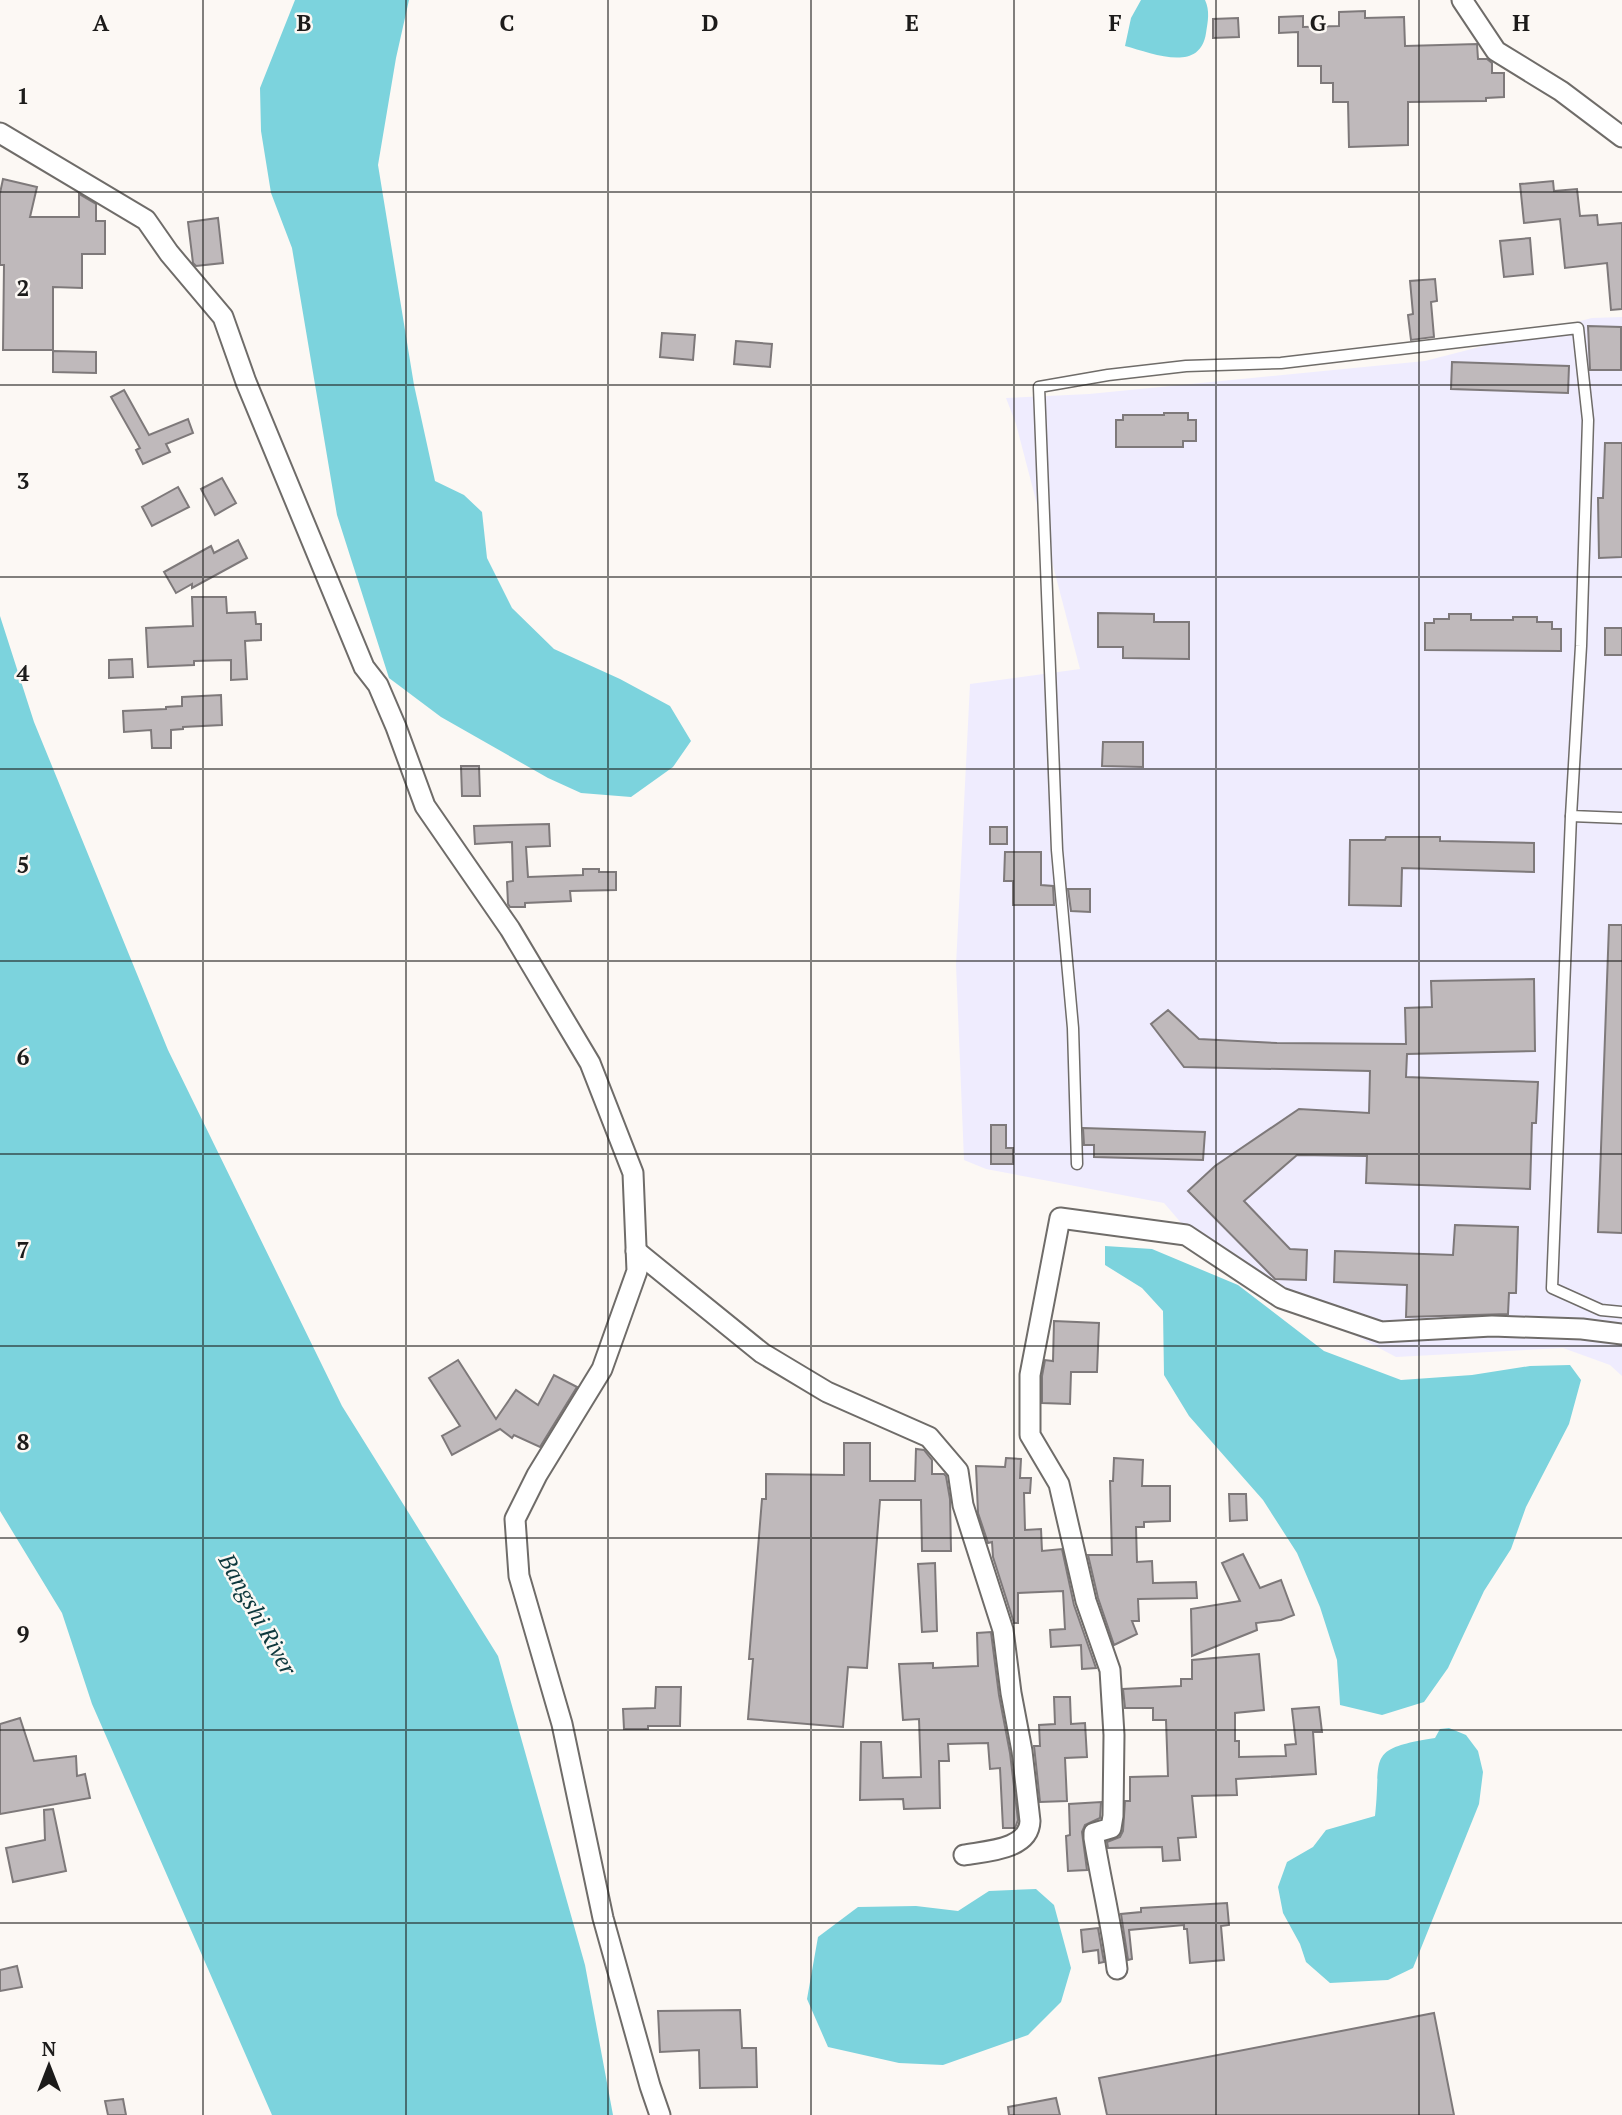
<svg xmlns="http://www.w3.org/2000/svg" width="1622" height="2115" viewBox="0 0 1622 2115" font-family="'PT Serif',serif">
<rect width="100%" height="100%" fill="#fcf8f4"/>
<!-- industrial -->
<polygon fill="#efecfe" points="1622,317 1622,1376 1610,1365 1563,1348 1396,1357 1214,1261 1164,1203 986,1169 964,1160 956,965 970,684 1080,669 1016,424 1006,398 1089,394 1425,361 1592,318"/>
<!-- water -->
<g fill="#7cd3dd">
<polygon points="295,0 409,0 396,58 378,165 414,385 435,481 464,495 482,512 487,558 512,608 554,649 620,679 670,706 691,741 673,767 631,797 581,793 548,778 441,717 389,678 337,515 292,248 271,193 261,131 260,88"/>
<path d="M1141,0H1205C1210,11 1208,21 1206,33C1200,74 1152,53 1125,46L1131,18Z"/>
<polygon points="0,616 34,722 168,1050 342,1406 498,1656 585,1965 613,2115 272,2115 92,1704 62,1613 0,1511"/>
<polygon points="1105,1246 1152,1249 1238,1285 1324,1351 1401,1380 1472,1375 1530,1366 1570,1365 1581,1380 1569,1424 1526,1507 1511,1549 1484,1591 1448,1668 1424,1702 1382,1715 1340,1705 1337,1660 1320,1607 1297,1553 1263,1500 1189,1416 1164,1375 1163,1311 1142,1288 1105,1265"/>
<path d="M1449,1728L1466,1735L1478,1751L1483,1772L1479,1804L1413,1968L1388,1980L1330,1983L1306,1962L1300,1944L1283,1913L1278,1887L1287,1862L1313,1847L1326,1830L1375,1816C1382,1757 1364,1749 1435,1738L1440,1729Z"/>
<polygon points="1036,1889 1054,1905 1071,1968 1061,2002 1028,2035 943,2065 899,2063 828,2047 807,1999 818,1937 858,1907 916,1906 958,1911 989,1891"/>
</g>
<!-- building -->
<g fill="#bfb9bb" stroke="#7e797a" stroke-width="2">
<polygon points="1365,11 1365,18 1404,17 1405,46 1477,44 1478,59 1487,59 1492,63 1492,73 1504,73 1504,97 1486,98 1486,101 1408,102 1408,145 1349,147 1348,102 1333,102 1333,83 1321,83 1321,66 1298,66 1298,32 1279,33 1279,17 1303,16 1303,27 1339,26 1339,12"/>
<polygon points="1238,18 1239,37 1213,38 1213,19"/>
<polygon points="3,179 37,187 30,217 79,217 79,194 96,204 96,221 105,221 105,254 82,254 82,288 53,287 53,350 3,350 4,265 0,265 0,193"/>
<polygon points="1553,181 1554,191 1577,189 1580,216 1597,215 1598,225 1622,223 1622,309 1611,310 1607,263 1565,268 1560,219 1524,223 1520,184"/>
<polygon points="218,218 223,263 196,266 193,263 188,222"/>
<polygon points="1530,238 1533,274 1504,277 1500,241"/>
<polygon points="1435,279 1437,301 1431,302 1434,337 1411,340 1408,315 1413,314 1410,281"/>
<polygon points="1588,326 1621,327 1621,370 1590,370"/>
<polygon points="662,333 695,335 693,360 660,357"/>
<polygon points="736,341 772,344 770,367 734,364"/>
<polygon points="53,351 96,352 96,373 53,372"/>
<polygon points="1452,362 1569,366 1568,393 1451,389"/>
<polygon points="124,390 149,435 188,419 193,433 166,444 170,452 143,464 136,450 140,448 111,397"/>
<polygon points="1164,413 1188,413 1188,420 1196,420 1196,441 1183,441 1183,447 1116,447 1116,420 1123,420 1123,415 1164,415"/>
<polygon points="1605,443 1622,443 1622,557 1599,558 1598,498 1603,498"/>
<polygon points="222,478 236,503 215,515 201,489"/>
<polygon points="178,487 189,507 152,526 142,507"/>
<polygon points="238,540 247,558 192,588 192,584 176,593 164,572 211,546 214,553"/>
<polygon points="192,597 226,597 227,613 255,612 256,624 261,624 261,640 245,641 247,679 231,680 231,660 194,661 194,665 148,667 146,628 193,626"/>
<polygon points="1098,613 1154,614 1154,622 1189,622 1189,659 1123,658 1123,647 1098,647"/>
<polygon points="1449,614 1471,614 1471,620 1513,620 1513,617 1537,617 1537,622 1552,622 1552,629 1561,629 1561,651 1425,650 1425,623 1434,623 1434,619 1449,619"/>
<rect x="1605" y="628" width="17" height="27"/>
<polygon points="132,659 133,677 109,678 109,660"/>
<polygon points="221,695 222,725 183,727 183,729 171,730 171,748 152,748 151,730 124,732 123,711 166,709 166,707 182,706 182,697"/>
<polygon points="1103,742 1143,742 1143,767 1102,766"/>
<polygon points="461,766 479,766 480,796 462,796"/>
<polygon points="549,824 550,846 526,847 528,877 583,875 583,869 599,869 599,872 616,872 616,890 570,891 571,901 525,903 525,907 510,907 508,904 507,882 513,881 512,842 475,844 474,826"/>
<rect x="990" y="827" width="17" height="17"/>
<polygon points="1386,837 1440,837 1440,841 1534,843 1534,872 1402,868 1401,906 1349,905 1350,840 1385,840"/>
<polygon points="1005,852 1041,852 1041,885 1053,886 1054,905 1013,905 1013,881 1004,881"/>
<polygon points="1068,889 1090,889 1090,912 1071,911"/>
<polygon points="1609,925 1622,925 1622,1233 1598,1232"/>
<polygon points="1534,979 1535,1051 1407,1054 1406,1077 1538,1082 1536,1123 1532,1123 1530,1189 1366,1183 1367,1156 1297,1155 1244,1201 1290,1249 1307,1250 1306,1280 1275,1279 1188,1191 1215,1166 1299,1109 1369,1113 1370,1071 1184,1067 1151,1024 1168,1010 1199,1039 1277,1043 1406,1044 1405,1008 1432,1007 1431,981"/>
<polygon points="991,1125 1006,1125 1006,1148 1013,1148 1013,1164 991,1164"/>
<polygon points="1083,1128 1205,1132 1203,1160 1094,1157 1094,1145 1084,1145"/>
<polygon points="1455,1225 1518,1227 1516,1293 1509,1293 1508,1314 1406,1317 1407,1285 1334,1282 1335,1251 1453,1255"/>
<polygon points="1054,1321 1099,1323 1097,1372 1071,1372 1070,1404 1042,1403 1042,1376 1045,1360 1053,1361"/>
<polygon points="458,1360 496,1419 516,1390 538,1405 554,1375 577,1387 540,1447 514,1435 512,1438 500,1429 452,1455 442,1436 460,1426 429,1378"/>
<polygon points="844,1443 870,1443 870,1481 915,1481 916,1449 924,1450 932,1460 932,1474 944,1474 946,1476 950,1499 951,1551 922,1551 921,1500 880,1500 867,1668 848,1667 843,1727 748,1719 753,1659 749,1659 762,1499 766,1499 766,1474 844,1475"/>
<polygon points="1006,1458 1021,1459 1020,1478 1031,1478 1030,1493 1024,1493 1025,1530 1041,1529 1042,1551 1062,1549 1074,1605 1096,1668 1082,1669 1081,1645 1051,1647 1050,1630 1065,1629 1063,1591 1018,1593 1018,1623 1014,1623 993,1557 992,1542 988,1543 978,1513 976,1466 1005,1467"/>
<polygon points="1114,1458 1143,1460 1142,1486 1170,1486 1170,1521 1144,1522 1144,1527 1136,1527 1137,1562 1152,1561 1153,1583 1196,1582 1197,1598 1138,1599 1139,1621 1132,1621 1137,1634 1114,1645 1098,1598 1088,1555 1112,1555 1110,1481 1113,1481"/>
<polygon points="1229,1494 1246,1494 1247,1520 1230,1521"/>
<polygon points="1243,1554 1260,1588 1281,1580 1294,1615 1281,1620 1256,1623 1257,1630 1192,1656 1191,1609 1240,1601 1222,1563"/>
<polygon points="935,1563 937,1631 922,1632 918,1564"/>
<polygon points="991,1632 999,1695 1010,1753 1018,1820 1015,1828 1003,1828 1000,1768 990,1769 988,1743 948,1744 949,1761 939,1761 940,1808 904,1809 903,1799 860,1800 861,1742 881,1742 883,1778 921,1777 919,1719 903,1720 899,1664 933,1663 933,1668 978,1666 977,1633"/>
<polygon points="1259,1654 1264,1710 1235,1713 1235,1741 1239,1741 1239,1757 1286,1756 1285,1745 1296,1744 1292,1709 1319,1707 1322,1732 1313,1732 1316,1774 1236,1779 1237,1795 1192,1796 1196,1837 1178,1838 1180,1860 1163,1861 1162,1847 1108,1848 1107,1842 1120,1837 1123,1831 1125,1801 1130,1801 1130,1777 1168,1776 1166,1720 1153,1720 1153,1708 1125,1708 1123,1689 1181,1686 1181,1679 1192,1679 1192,1660"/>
<polygon points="656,1687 681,1687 680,1726 648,1726 648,1729 624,1729 623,1709 655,1708"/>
<polygon points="1054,1697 1070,1697 1071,1724 1085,1723 1087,1757 1065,1758 1067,1801 1040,1802 1034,1746 1040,1746 1039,1725 1055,1724"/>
<polygon points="20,1718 34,1761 76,1756 77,1776 85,1774 90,1798 0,1814 0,1724"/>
<polygon points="1101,1802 1100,1818 1085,1825 1082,1832 1087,1870 1068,1871 1066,1836 1070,1835 1069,1804"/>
<polygon points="53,1809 66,1871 13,1882 6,1848 45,1840 44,1810"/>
<polygon points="1227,1903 1229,1925 1221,1926 1224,1960 1190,1963 1187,1929 1184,1929 1184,1925 1129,1930 1132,1959 1128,1960 1121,1914 1141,1912 1141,1908"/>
<polygon points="1098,1928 1104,1962 1099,1963 1098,1950 1083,1952 1081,1930"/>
<polygon points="17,1966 22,1987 0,1991 0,1970"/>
<polygon points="740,2010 742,2048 756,2048 757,2087 700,2088 699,2050 660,2052 658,2011"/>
<polygon points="1434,2013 1454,2115 1107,2115 1099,2078"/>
<polygon points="1056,2098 1060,2115 1009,2115 1008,2107"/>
<polygon points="123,2099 126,2115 108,2115 105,2101"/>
</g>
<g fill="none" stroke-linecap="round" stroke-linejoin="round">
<!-- service casing -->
<g stroke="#6f6c69" stroke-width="13">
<g id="service">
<polyline points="1571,816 1552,1288 1601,1310 1622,1312"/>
<polyline points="1077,1164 1073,1028 1057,850 1039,387 1108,375 1186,366 1281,363 1578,328 1588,420 1581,646 1571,816 1622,818"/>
</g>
</g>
<!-- minor casing -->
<g stroke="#6f6c69" stroke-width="23">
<g id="minor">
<polyline points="1462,0 1496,51 1561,91 1622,137"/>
<polyline points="0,133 146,220 169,253 223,317 246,382 364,667 378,685 396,727 425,806 510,929 590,1063 633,1173 637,1271 602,1369 537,1475 515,1519 519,1576 562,1724 603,1918 650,2086 660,2115"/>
<path d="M636,1251L762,1353L827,1392L929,1437L958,1471L963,1505L1003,1630L1011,1693L1022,1751L1030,1821C1029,1850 986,1851 964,1855"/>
<path d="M1117,1969C1112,1925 1101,1882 1094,1838V1833L1111,1828L1113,1816L1114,1735L1110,1670L1086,1601L1059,1484L1030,1435V1375L1060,1218L1186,1235L1281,1298L1381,1332L1492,1326L1582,1329L1622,1334"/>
</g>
</g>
<!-- service -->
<use href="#service" stroke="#fff" stroke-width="10"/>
<!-- minor -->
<use href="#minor" stroke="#fff" stroke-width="19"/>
</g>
<!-- grid -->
<path fill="none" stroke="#1c1b1a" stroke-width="2" stroke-opacity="0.55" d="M203,0V2115M406,0V2115M608,0V2115M811,0V2115M1014,0V2115M1216,0V2115M1419,0V2115M0,192H1622M0,385H1622M0,577H1622M0,769H1622M0,961H1622M0,1154H1622M0,1346H1622M0,1538H1622M0,1730H1622M0,1923H1622"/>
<g text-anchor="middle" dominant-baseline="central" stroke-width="5" stroke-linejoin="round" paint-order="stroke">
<!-- water labels -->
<g font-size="23" font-style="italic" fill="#0e383d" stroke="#fcf8f4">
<text transform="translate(258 1614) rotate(61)">Bangshi River</text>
</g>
</g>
<g font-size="23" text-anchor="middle" font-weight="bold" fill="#1c1b1a" stroke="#fcf8f4" stroke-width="5" stroke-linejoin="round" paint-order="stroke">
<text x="101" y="31">A</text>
<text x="304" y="31">B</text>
<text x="507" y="31">C</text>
<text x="710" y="31">D</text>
<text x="912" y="31">E</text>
<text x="1115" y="31">F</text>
<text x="1318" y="31">G</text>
<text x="1521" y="31">H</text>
<text x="23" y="104">1</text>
<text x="23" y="296">2</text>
<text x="23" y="489">3</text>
<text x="23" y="681">4</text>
<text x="23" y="873">5</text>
<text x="23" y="1065">6</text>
<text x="23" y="1258">7</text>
<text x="23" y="1450">8</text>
<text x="23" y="1642">9</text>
</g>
<!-- north arrow -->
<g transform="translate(49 2066)" stroke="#fcf8f4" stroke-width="5" paint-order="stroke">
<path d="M0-5L12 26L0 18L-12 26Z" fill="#1c1b1a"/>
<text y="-10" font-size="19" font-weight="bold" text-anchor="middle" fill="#1c1b1a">N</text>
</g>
</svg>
